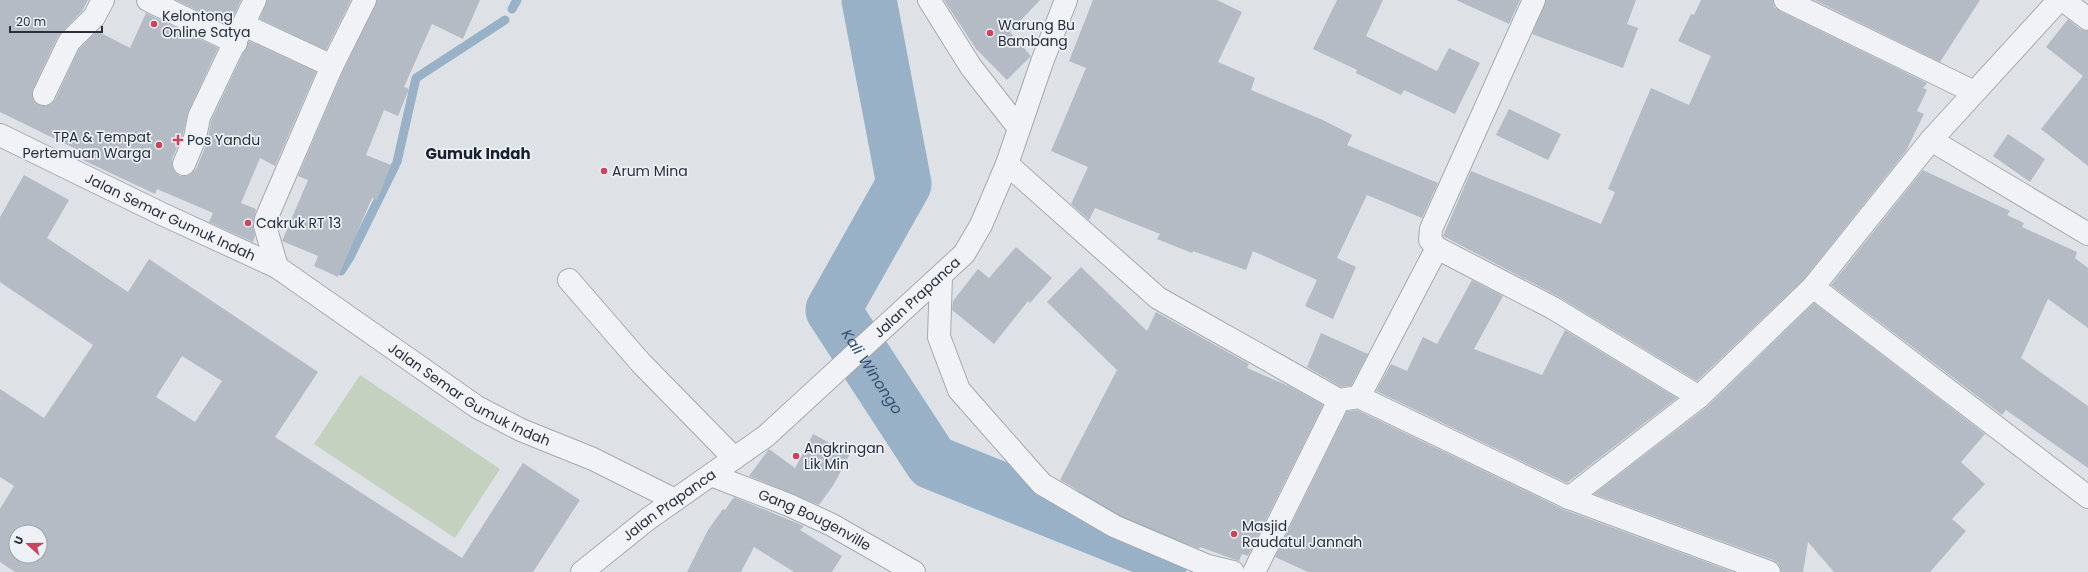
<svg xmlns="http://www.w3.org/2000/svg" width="2088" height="572" viewBox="0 0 2088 572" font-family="Poppins,sans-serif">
<rect width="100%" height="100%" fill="#dee2e7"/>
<!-- green -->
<polygon fill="#c4d1bf" points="360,375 500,469 455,538 314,444"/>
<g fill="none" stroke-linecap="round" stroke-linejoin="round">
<!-- stream -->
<g stroke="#99b1c6" stroke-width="9">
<polyline points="512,9 517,0"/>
<polyline points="397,162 416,78 505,20"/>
<polyline points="341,271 350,257 395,166"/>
</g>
<!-- river -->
<path stroke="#99b1c6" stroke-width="55" id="s1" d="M869,0L904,184L833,310L932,462L1164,555"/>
</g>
<!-- building -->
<g fill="#b5bbc4" fill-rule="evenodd">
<polygon points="0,0 88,0 82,11 58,36 33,89 32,95 34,101 39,105 45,106 51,104 55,100 79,49 97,31 130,48 146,13 218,48 188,112 183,134 172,159 172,165 174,171 180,176 186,176 191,174 196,169 207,143 211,121 249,41 316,72 275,166 260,158 241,203 256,209 253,224 255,236 253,242 209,222 213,213 157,189 155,194 83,160 86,154 0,112"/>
<polygon points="176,0 241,0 229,26"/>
<polygon points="267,0 351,0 326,50 260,19"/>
<polygon points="377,0 480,0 463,39 432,24 404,87 409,89 398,116 384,110 366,155 391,165 377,200 372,198 338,277 314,266 318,256 282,241 308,180 298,176 343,71"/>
<polygon points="944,0 1040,0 1010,32 1031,56 1007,80 976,49"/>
<polygon points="1093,0 1217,0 1242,12 1218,62 1255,78 1251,90 1323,120 1352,135 1347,145 1438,183 1422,218 1367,195 1337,258 1356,267 1333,319 1305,306 1317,280 1253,251 1246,270 1193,251 1192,253 1157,239 1160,234 1095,208 1089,220 1071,204 1088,167 1051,151 1086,68 1069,61"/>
<polygon points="1337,0 1383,0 1366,36 1437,71 1449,48 1480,63 1455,114 1404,90 1401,95 1356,73 1357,70 1313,49"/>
<polygon points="1456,0 1520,0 1509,24"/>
<polygon points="1546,0 1636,0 1627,24 1638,28 1623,68 1532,34"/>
<polygon points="1701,0 1773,0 1774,7 1780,11 1927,83 1923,88 1927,90 1917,111 1924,114 1906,151 1804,279 1697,381 1559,297 1443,236 1471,171 1601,224 1615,192 1608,189 1651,88 1689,105 1711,56 1678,41 1691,14 1694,15"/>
<polygon points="1814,0 1980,0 1940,62"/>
<polygon points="2068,19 2080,29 2088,31 2088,166 2041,129 2083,76 2046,47"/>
<polygon points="1509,109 1561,134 1548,160 1496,135"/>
<polygon points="2008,134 2045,159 2030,182 1993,156"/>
<polygon points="1923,170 2010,211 2007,215 2024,223 2022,227 2077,252 2075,258 2088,268 2088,328 2048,299 2021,358 2088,406 2088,468 2006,410 2002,415 1831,285"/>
<path d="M24,175L69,200L47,238L128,292L149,259L318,372L275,437L462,558L523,463L580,500L533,572H15L0,562V509L14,486L0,477V389L44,418L93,345L0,282V217ZM182,356L222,381L195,422L156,397ZM16,532H40V556H16Z"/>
<polygon points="1016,247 1052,278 1030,303 1028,301 994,344 952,310 953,301 978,269 989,278"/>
<polygon points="1081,267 1147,331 1156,312 1249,364 1247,368 1291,387 1323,405 1248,556 1242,554 1239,561 1200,547 1199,549 1120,515 1060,480 1117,370 1047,302"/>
<polygon points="1472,280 1503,296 1474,349 1542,375 1565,330 1677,398 1567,483 1376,391 1391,364 1407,371 1423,337 1437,344"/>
<polygon points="1814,303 1985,434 1961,462 1985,484 1952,519 1966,531 1930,572 1834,572 1808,542 1803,572 1781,572 1779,564 1773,560 1594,494 1708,406"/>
<polygon points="1321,333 1368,354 1351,386 1341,387 1307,367"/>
<polygon points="1357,410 1565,510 1733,572 1308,572 1275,557 1347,411"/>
<polygon points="813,434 850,454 834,484 819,505 749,476 769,449 795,468"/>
<polygon points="734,497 804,526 800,530 842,556 832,572 794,572 754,547 741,572 687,572 708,530 723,509 725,510"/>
</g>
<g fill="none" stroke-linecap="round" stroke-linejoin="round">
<!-- minor casing -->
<g stroke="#a4a9b1" stroke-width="24">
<g id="minor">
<polyline points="148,0 236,43"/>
<polyline points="929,0 971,67 1018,127"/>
<polyline points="1534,0 1431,229 1430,240 1437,248 1553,308 1699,397"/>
<polyline points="1785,0 1974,92"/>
<polyline points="2063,0 2088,19"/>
<polyline points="244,25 332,66"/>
<polyline points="44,94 69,42 94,17 103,0"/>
<path id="s2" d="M0,135L162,214L277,267L477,407L521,430L593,459L675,500"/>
<polyline points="1931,140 2088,234"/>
<polyline points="184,164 195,138 199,117 255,0"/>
<polyline points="1007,164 1158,298 1339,400 1359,397 1569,498 1769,572"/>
<polyline points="277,267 265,226 266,219 332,66 365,0"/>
<polyline points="941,276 939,337 959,390 1042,484 1114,526 1208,566 1233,572"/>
<polyline points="569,280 641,363 734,458"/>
<polyline points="1813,287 2088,497"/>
<polyline points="1359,397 1437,248"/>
<path id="s3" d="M711,475L789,505L832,525L914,572"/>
<polyline points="1569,498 1699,397 1813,287 1931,140 2059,0"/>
<path id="s4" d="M582,572L648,519L766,436L964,254L981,225L1007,164L1042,62L1066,0"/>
<polyline points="1254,572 1339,400"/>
</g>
</g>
<!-- minor -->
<use href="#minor" stroke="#f0f2f5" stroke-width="22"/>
</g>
<!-- markers -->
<g fill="#c9455e" stroke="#edf1f5" stroke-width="1.5">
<circle cx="154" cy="24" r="4"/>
<circle cx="990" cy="33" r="4"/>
<path d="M176 134h4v4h4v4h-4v4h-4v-4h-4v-4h4z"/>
<circle cx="159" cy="145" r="4"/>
<circle cx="604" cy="171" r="4"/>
<circle cx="248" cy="223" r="4"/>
<circle cx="796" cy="456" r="4"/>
<circle cx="1234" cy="534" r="4"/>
</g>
<g text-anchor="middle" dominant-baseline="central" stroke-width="3.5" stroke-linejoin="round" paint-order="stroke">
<!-- poi labels -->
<g font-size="14" fill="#28303d" stroke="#edf1f5" text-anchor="start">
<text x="162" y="16">Kelontong<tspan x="162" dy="16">Online Satya</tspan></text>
<text x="998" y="25">Warung Bu<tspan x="998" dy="16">Bambang</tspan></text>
<text x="151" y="137" text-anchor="end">TPA &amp; Tempat<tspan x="151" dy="16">Pertemuan Warga</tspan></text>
<text x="187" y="140">Pos Yandu</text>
<text x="612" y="171">Arum Mina</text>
<text x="256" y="223">Cakruk RT 13</text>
<text x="804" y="448">Angkringan<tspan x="804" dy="16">Lik Min</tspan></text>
<text x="1242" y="526">Masjid<tspan x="1242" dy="16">Raudatul Jannah</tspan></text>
</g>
<!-- street labels -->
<g font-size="14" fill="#28303d" stroke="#edf1f5">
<text stroke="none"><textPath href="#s2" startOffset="189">Jalan Semar Gumuk Indah</textPath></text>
<text stroke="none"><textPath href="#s4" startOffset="434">Jalan Prapanca</textPath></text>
<text stroke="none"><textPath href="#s2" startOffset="538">Jalan Semar Gumuk Indah</textPath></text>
<text stroke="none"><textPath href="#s4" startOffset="110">Jalan Prapanca</textPath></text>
<text stroke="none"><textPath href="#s3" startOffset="113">Gang Bougenville</textPath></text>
</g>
<!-- neighbourhood labels -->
<g font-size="15" font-weight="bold" fill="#1a212e" stroke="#edf1f5">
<text x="478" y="153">Gumuk Indah</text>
</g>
<!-- water labels -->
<g font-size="15" font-style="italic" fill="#335070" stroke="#edf1f5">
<text stroke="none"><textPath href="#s1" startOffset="405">Kali Winongo</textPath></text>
</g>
</g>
<!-- north arrow -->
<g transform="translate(28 544) rotate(291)"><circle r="19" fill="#edf1f5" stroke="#9ea4ab"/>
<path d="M0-3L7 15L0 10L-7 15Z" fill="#c9455e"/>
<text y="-6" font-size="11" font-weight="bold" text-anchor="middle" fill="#28303d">U</text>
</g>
<!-- scale -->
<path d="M10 26v6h92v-6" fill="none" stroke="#28303d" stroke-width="2"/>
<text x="16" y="26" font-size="12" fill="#28303d" stroke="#edf1f5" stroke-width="3" paint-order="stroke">20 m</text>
</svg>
